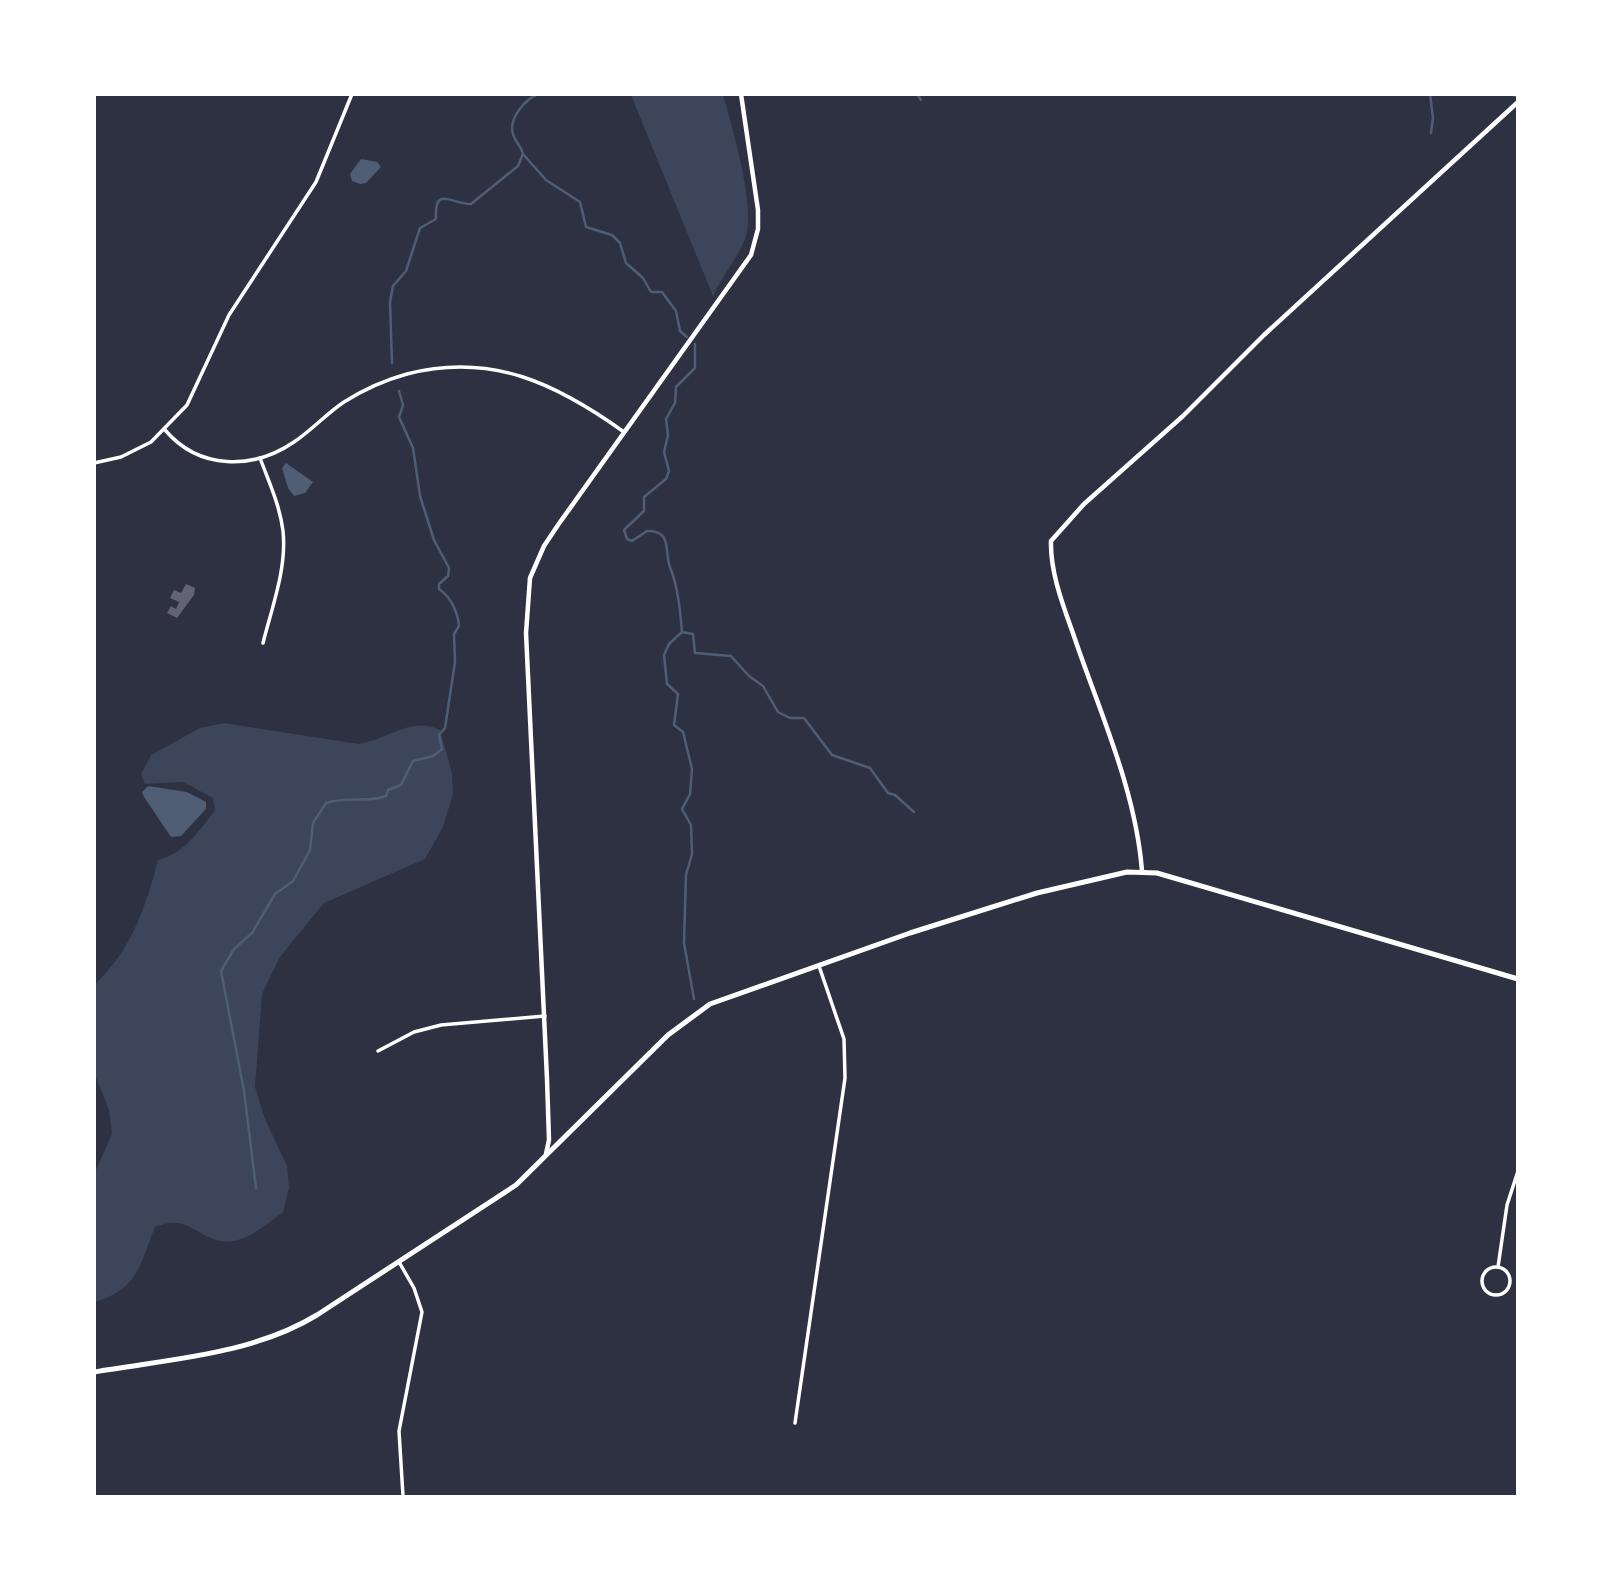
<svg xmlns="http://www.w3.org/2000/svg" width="1612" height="1591" viewBox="0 0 1612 1591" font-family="'Libre Baskerville',serif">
<rect width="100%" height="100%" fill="#2d3142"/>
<!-- green -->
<g fill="#3c4559">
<path d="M631,95H723C732,125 757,211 745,239C737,259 722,276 713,296Z"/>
<path d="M224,723L359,744C389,739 412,716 440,730L452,773L453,794L443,827L425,859L324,903L280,957L262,994L255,1087L265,1119L287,1166L289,1188L283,1212C267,1224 243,1246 220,1241C193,1235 187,1214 155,1227C140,1265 138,1289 95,1302V1172L112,1134L109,1110L95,1075V984C131,951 146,906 158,860C184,854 200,830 215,810L213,798L183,782L145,784L141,774L151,755L200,728Z"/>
</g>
<!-- water -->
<g fill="#4f5d75">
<polygon points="361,159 377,162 381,167 366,183 360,184 352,181 350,174"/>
<polygon points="286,463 313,482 305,493 294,496 288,488 282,468"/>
<polygon points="148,786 187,792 206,802 206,809 181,836 171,837 144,797 142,792"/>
</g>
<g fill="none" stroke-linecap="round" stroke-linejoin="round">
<!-- stream -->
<g stroke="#4f5d75" stroke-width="2.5">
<polyline points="917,94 921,100"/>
<polyline points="1430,94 1433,118 1431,133"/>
<polyline points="1512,94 1515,96"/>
<polyline points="523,154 546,180 580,202 586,227 612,235 620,243 626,263 643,278 651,292 662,292 676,311 680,331 687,337"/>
<path d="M392,363L390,302L393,286L406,271L420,228L436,219C434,185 451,204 471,204L518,166L523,154C521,146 515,141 513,134C508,118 526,99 538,94"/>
<polyline points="682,632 693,634 695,653 731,656 749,676 763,686 778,712 790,718 804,718 832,755 870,768 888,793 895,795 914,812"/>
<path d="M694,999L684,943L686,875L692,854L691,825L682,809L690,794L692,769L683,732L674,725L678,694L667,684L664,655L669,644L682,632C680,609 678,587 670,567C664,553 673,530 647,531L632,541L627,539L624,530L644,511V497L666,479L669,471L664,452L668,435L666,419L675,403L676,387L695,368V344"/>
<path d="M256,1188L244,1091L221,971L234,949L252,933L275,894L293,881L310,850L313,823L326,803C345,796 370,803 386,796L388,790L401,785L413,761L433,756L442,749L439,735L445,728L455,662L454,634L459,626C458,613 451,597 439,589V584L448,576L449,568L434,540L420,496L413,448L399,417L403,405L399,391"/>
</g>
</g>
<!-- building -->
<polygon fill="#626471" points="186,584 195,588 194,595 177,618 167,613 171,606 176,609 179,602 170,598 174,590 181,593"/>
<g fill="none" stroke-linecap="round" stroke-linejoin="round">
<!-- minor -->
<g stroke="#fff" stroke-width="3.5">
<path d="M165,430C199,470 253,470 294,442C312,430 326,414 344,402C363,390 385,380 407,374C492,352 557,384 624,432"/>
<path d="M260,458C269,482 280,506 283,531C287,568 272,607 263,643"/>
<polyline points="94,463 121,457 151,442 187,405 229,315 316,182 352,94"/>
<polyline points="378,1051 414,1032 441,1025 545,1016"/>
<polyline points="399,1262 414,1288 422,1312 399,1431 403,1496"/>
<polyline points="1498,1267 1507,1205 1518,1171"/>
<circle cx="1496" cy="1281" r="14"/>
<polyline points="795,1423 845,1078 844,1039 819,966"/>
</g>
<!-- tertiary -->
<g stroke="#fff" stroke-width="4.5">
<path d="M1142,871C1136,793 1102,717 1077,645C1066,612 1050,576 1051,541L1084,504L1183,416L1264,335L1518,102"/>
<polyline points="546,1154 549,1140 547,1079 526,633 530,578 544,546 558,525 751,255 758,229 758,210 741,94"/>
</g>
<!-- secondary -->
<path stroke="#fff" stroke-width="5" d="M94,1372C169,1359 251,1355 317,1315L516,1185L668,1035L710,1004L910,933L1037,893L1127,872L1157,873L1518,979"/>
</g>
<!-- border -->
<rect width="1612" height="1591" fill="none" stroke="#ffffff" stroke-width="192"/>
</svg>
